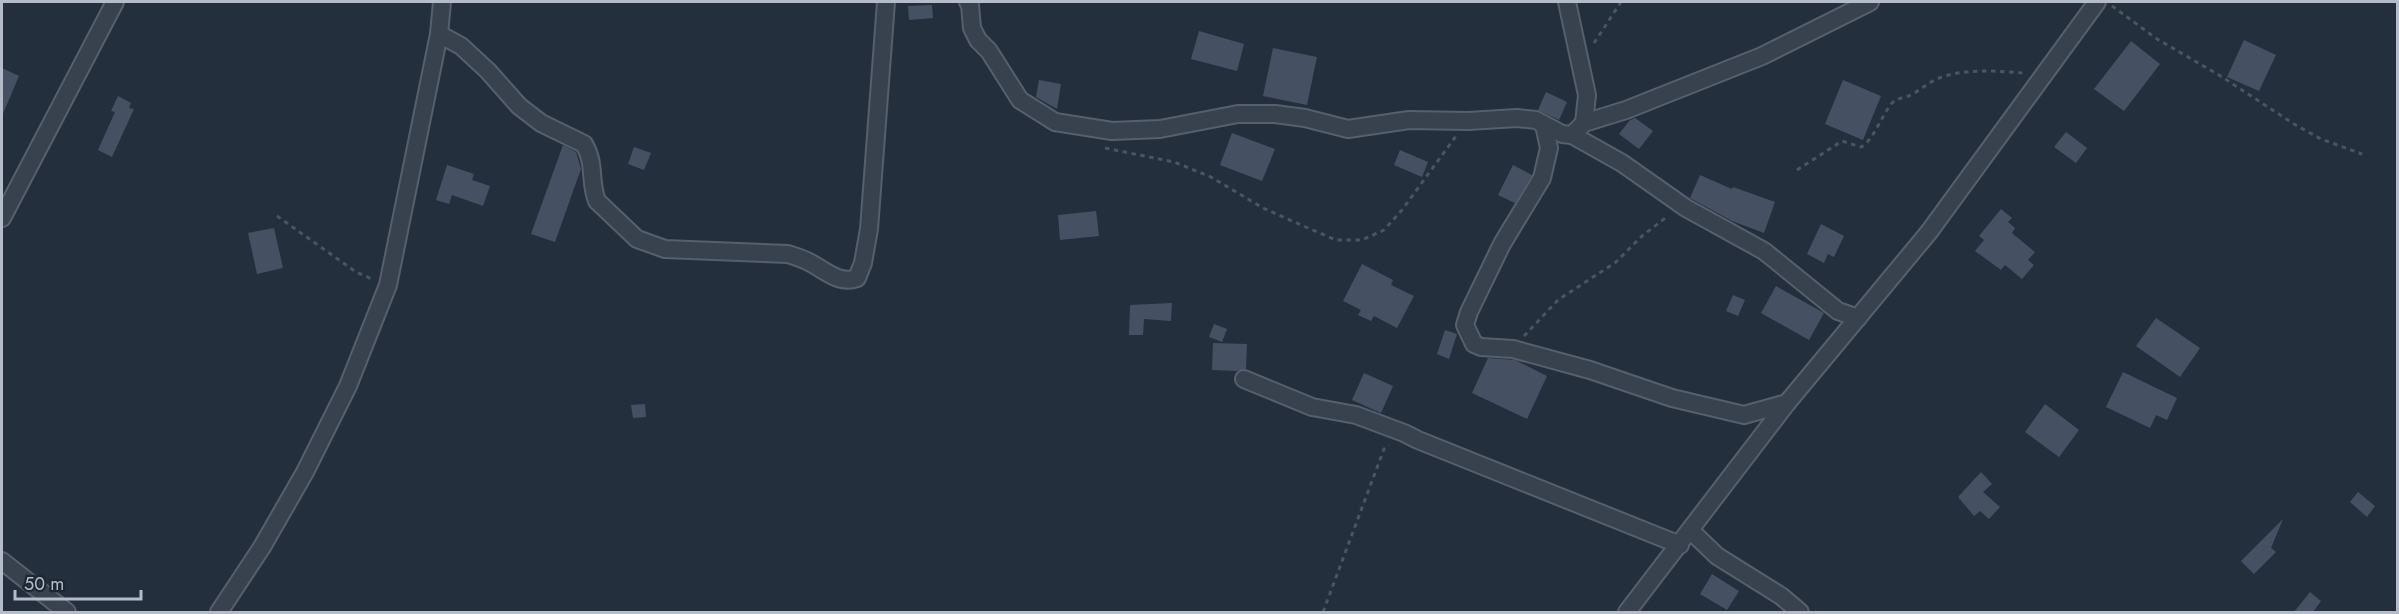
<svg xmlns="http://www.w3.org/2000/svg" width="2399" height="614" viewBox="0 0 2399 614" font-family="Jost,sans-serif">
<rect width="100%" height="100%" fill="#242f3e"/>
<!-- building -->
<g fill="#455162">
<polygon points="932,5 933,18 909,20 908,6"/>
<polygon points="1199,31 1244,44 1237,71 1191,59"/>
<polygon points="2244,40 2276,55 2259,91 2227,77"/>
<polygon points="2131,41 2160,64 2124,111 2094,89"/>
<polygon points="1273,48 1317,57 1307,105 1263,96"/>
<polygon points="2,68 19,76 2,116"/>
<polygon points="1039,80 1061,84 1057,109 1036,97"/>
<polygon points="1843,80 1881,96 1863,140 1825,124"/>
<polygon points="1546,92 1567,102 1559,120 1538,110"/>
<polygon points="118,96 131,103 129,108 134,109 112,157 98,150 115,112 111,111"/>
<polygon points="1635,118 1653,131 1639,149 1619,134 1630,120"/>
<polygon points="2066,132 2087,148 2076,163 2054,147"/>
<polygon points="1232,133 1275,149 1262,181 1220,165"/>
<polygon points="563,145 576,152 581,169 555,242 531,234"/>
<polygon points="634,147 651,153 644,170 628,164"/>
<polygon points="1400,150 1428,162 1422,177 1394,165"/>
<polygon points="447,165 474,174 472,180 490,186 483,206 452,195 449,204 436,200"/>
<polygon points="1513,165 1532,175 1515,203 1498,195"/>
<polygon points="1700,175 1732,189 1733,187 1775,202 1764,233 1732,221 1690,198"/>
<polygon points="2001,209 2012,218 2008,222 2015,228 2012,233 2035,252 2028,260 2034,265 2022,279 2005,265 2001,270 1975,251 1984,240 1979,236"/>
<polygon points="1096,211 1099,236 1060,240 1058,215"/>
<polygon points="1821,224 1844,236 1834,257 1828,254 1824,263 1807,254"/>
<polygon points="274,228 283,268 257,274 248,233"/>
<polygon points="1362,264 1393,280 1391,285 1414,296 1397,328 1374,316 1371,321 1358,315 1361,310 1343,301"/>
<polygon points="1776,286 1824,313 1809,340 1761,313"/>
<polygon points="1733,295 1745,300 1738,316 1726,311"/>
<polygon points="1172,303 1171,321 1144,319 1143,335 1129,335 1130,305"/>
<polygon points="2156,318 2200,348 2180,377 2136,346"/>
<polygon points="1214,324 1227,329 1222,342 1209,337"/>
<polygon points="1445,330 1457,334 1449,359 1437,354"/>
<polygon points="1213,343 1247,344 1246,369 1237,371 1212,370"/>
<polygon points="1488,358 1515,360 1547,376 1527,419 1472,393"/>
<polygon points="2123,372 2177,398 2167,420 2156,415 2150,428 2106,407"/>
<polygon points="1364,373 1393,386 1381,413 1352,400"/>
<polygon points="645,404 646,417 633,418 631,405"/>
<polygon points="2045,404 2079,430 2059,457 2025,432"/>
<polygon points="1981,472 1992,484 1983,492 2000,507 1989,519 1980,511 1974,516 1958,497"/>
<polygon points="2358,492 2375,506 2367,517 2350,502"/>
<polygon points="2283,519 2271,548 2276,552 2254,574 2241,561"/>
<polygon points="1712,574 1739,591 1727,610 1700,594"/>
<polygon points="2310,592 2321,601 2313,612 2294,612"/>
</g>
<g fill="none" stroke-linecap="round" stroke-linejoin="round">
<!-- minor casing -->
<g stroke="#565f6c" stroke-width="20">
<g id="minor">
<polyline points="968,2 970,5 972,28 978,40 989,51 1020,100 1055,122 1112,131 1160,129 1238,114 1275,114 1305,118 1348,129 1409,120 1468,121 1517,118 1536,120 1562,134 1572,135 1584,123 1626,110 1762,56 1870,2"/>
<polyline points="1567,2 1587,95 1584,123"/>
<path d="M439,34L461,46L488,71L519,106L541,123L584,144C596,164 589,181 597,201L637,239L665,249L788,254C794,256 801,258 807,261C824,269 838,285 857,278L863,263L869,229L886,2"/>
<polyline points="1544,125 1549,148 1542,178 1502,244 1469,312 1465,325 1474,344 1481,347 1513,349 1590,370 1672,398 1744,415 1787,403"/>
<polyline points="1572,135 1622,163 1686,208 1764,251 1838,311 1858,318"/>
<polyline points="2,218 115,2"/>
<polyline points="1244,379 1312,407 1356,415 1404,433 1418,440 1680,545"/>
<polyline points="1691,531 1717,556 1781,596 1800,612"/>
<polyline points="2,561 67,612"/>
<polyline points="219,612 262,547 305,472 348,386 388,285 439,34 442,2"/>
<polyline points="1627,612 1787,403 1929,232 2097,2"/>
</g>
</g>
<!-- path -->
<g stroke="#44595c" stroke-width="3" stroke-dasharray="4.5 4.5" stroke-linecap="butt">
<polyline points="2112,6 2157,39 2219,75 2294,124 2321,139 2362,154"/>
<polyline points="1594,43 1621,2"/>
<polyline points="1105,148 1174,162 1211,177 1263,208 1308,228 1336,240 1362,240 1384,230 1402,210 1456,136"/>
<path d="M1797,170L1842,141L1861,147C1873,141 1882,115 1892,103C1898,97 1906,98 1913,94C1921,89 1928,83 1937,79C1962,68 1997,71 2023,73"/>
<polyline points="277,216 356,272 372,279"/>
<polyline points="1524,336 1558,300 1616,262 1642,236 1668,216"/>
<polyline points="1323,612 1384,449 1389,445"/>
</g>
<!-- minor -->
<use href="#minor" stroke="#38414e" stroke-width="16"/>
</g>
<!-- border -->
<rect width="2399" height="614" fill="none" stroke="#b4bcc9" stroke-width="6"/>
<!-- scale -->
<path d="M15 590v9h126v-9" fill="none" stroke="#b4bcc9" stroke-width="3"/>
<text x="24" y="590" font-size="18" fill="#b4bcc9" stroke="#1d2633" stroke-width="4.5" paint-order="stroke">50 m</text>
</svg>
